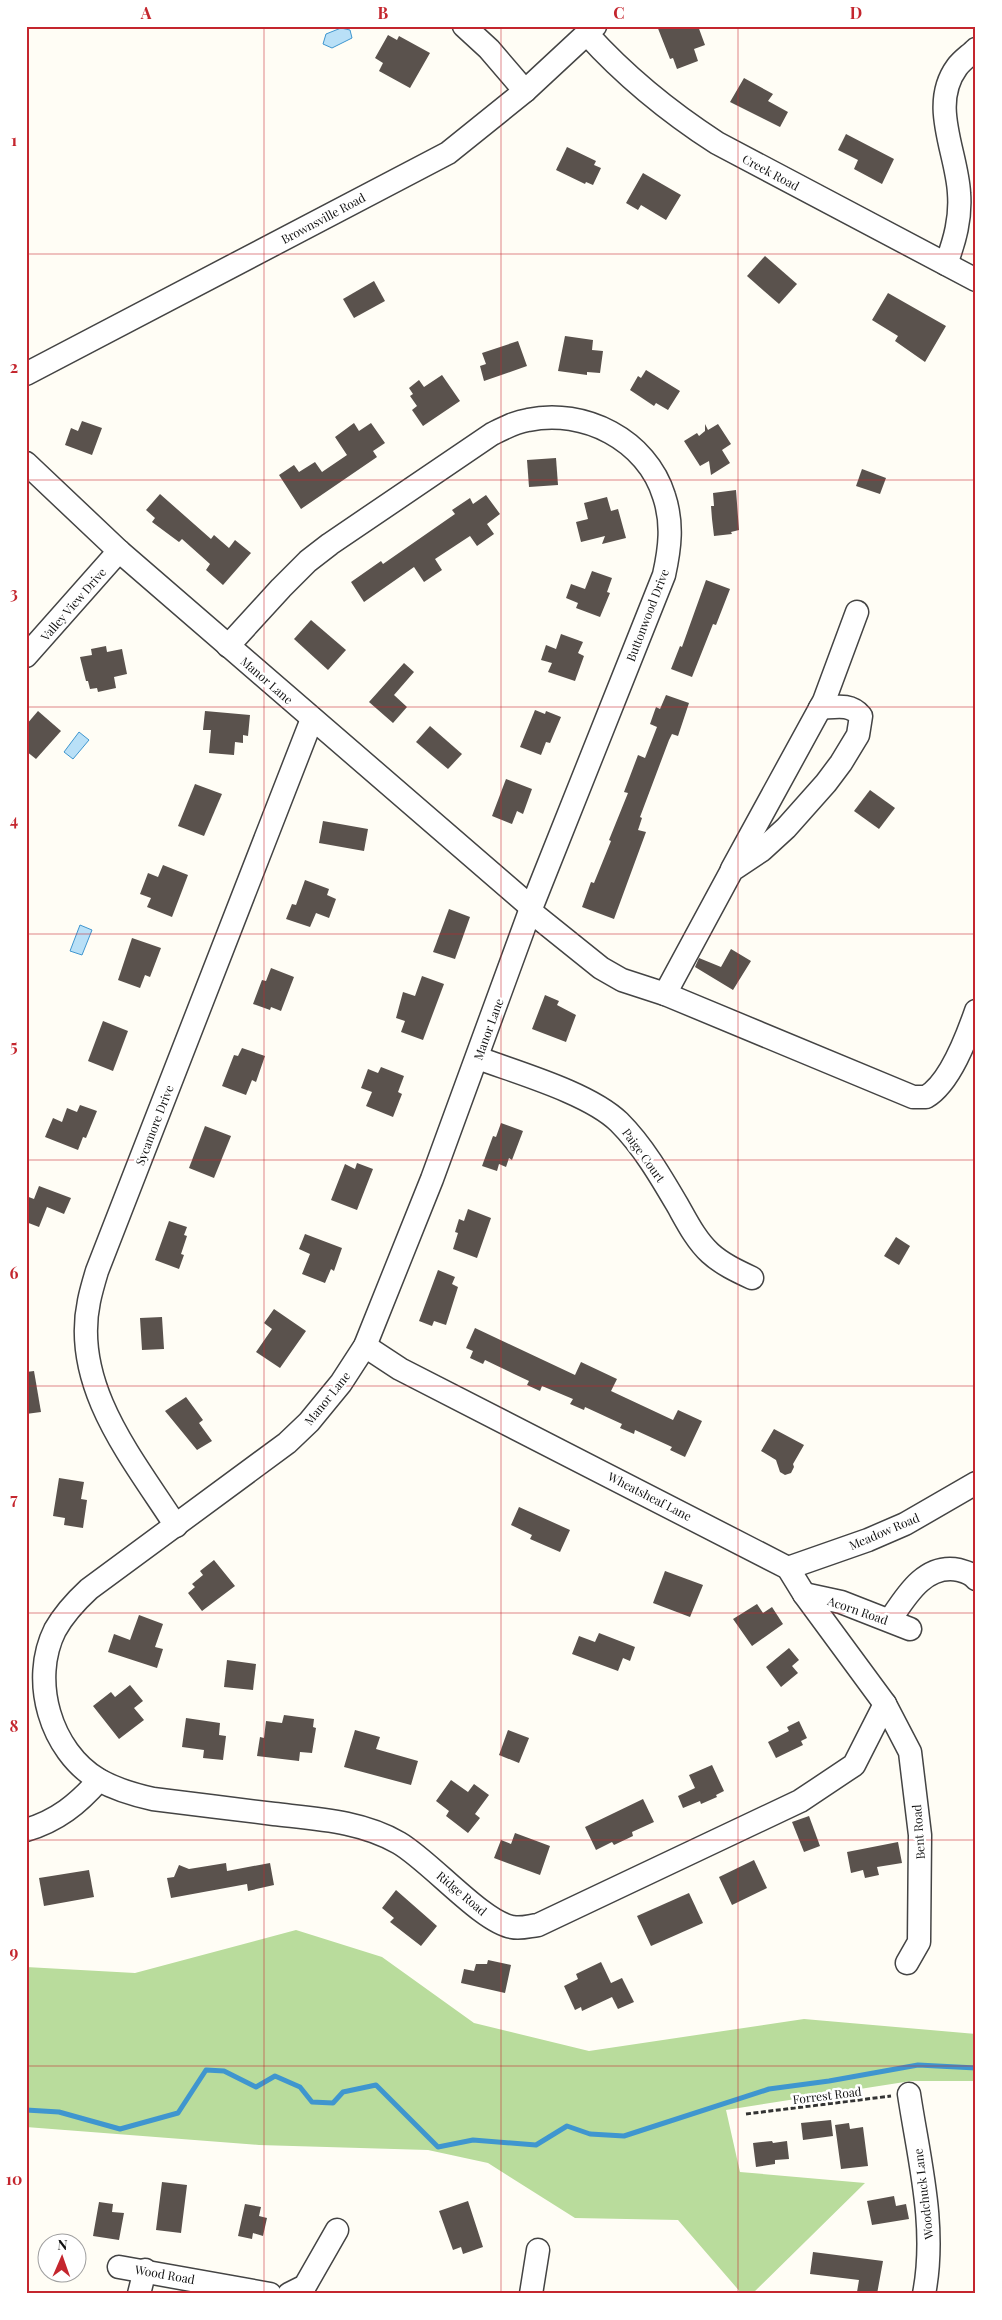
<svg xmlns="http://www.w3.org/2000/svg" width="1002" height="2320" viewBox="0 0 1002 2320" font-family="'Playfair Display',serif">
<rect width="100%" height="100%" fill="#fffdf5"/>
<!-- forest -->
<polygon fill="#b9dc9c" points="296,1930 382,1957 474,2023 589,2051 804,2019 976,2034 976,2081 911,2081 726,2110 740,2172 865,2183 752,2294 742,2294 678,2220 575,2218 488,2163 428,2150 259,2145 26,2127 26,1967 135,1973"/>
<!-- water -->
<g fill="#b9e0f7" stroke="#3f96cf">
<polygon points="341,28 350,30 352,38 332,48 323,44 326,34"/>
<polygon points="79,732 89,740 73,759 64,752"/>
<polygon points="80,925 92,930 82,955 70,951"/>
</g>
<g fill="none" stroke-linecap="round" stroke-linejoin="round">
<!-- stream -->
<polyline stroke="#3f96cf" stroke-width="5" points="26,2110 59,2112 120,2129 178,2113 206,2070 224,2071 256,2087 275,2076 300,2087 312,2102 333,2103 343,2092 376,2085 438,2147 473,2140 536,2145 567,2126 590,2134 624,2136 769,2089 829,2081 918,2065 976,2068"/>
</g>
<!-- building -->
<g fill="#5a524d">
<polygon points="657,26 698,26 705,45 694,49 698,61 677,69 673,58 670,59"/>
<polygon points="388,35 397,40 399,36 430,53 410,88 379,71 383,63 375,58"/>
<polygon points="744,78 773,94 768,101 788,112 780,127 730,102"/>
<polygon points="846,134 894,159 882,184 854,169 858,160 838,150"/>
<polygon points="567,147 596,161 594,165 601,168 593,185 586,182 585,184 556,170"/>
<polygon points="643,173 681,195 666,220 641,205 638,210 626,203"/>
<polygon points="765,256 797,284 779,304 747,276"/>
<polygon points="374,281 385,301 354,318 343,299"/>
<polygon points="888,293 946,326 925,362 895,341 898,336 872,320"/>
<polygon points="565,336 593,340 592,350 603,351 600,373 587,372 587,375 558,371"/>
<polygon points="518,341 527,366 484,381 480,366 486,364 482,353"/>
<polygon points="646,370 680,391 668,410 656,403 654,406 630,390 638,376 641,378"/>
<polygon points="442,375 460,401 423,426 412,410 417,406 410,396 413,394 409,388 419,380 424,387"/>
<polygon points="82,421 102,428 92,455 65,445 71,428 78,431"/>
<polygon points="354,423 359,431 371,423 385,443 373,451 377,457 301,509 279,475 294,465 299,472 315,462 322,472 347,455 335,437"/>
<polygon points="705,424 708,430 718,424 731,444 722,450 730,463 711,475 709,461 700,466 684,441 697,433 699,436 705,431"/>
<polygon points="556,458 558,485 529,487 527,460"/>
<polygon points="862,469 886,478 880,494 856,486"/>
<polygon points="736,490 739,530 731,532 732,534 714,536 712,519 711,506 714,506 713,493"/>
<polygon points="160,494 211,539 214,535 229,548 235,540 251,553 223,585 206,570 210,564 182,539 179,542 152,522 155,518 146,510"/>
<polygon points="486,495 500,514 487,524 494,534 477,546 470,536 435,559 442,570 424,582 414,567 364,602 351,582 381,561 383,564 455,514 452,510 470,498 473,504"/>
<polygon points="607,497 611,511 618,509 626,538 602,544 605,536 581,542 576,522 588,519 584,503"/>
<polygon points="592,571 612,578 607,592 610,593 600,617 576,608 578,603 566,598 571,584 585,589"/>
<polygon points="706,580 730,589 716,625 713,624 692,677 671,669 680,646 682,647"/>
<polygon points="311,620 346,650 328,670 294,639"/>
<polygon points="561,634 583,642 578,653 584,656 575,681 548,672 552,663 541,660 546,645 556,649"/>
<polygon points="106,646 107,652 122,649 127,674 114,677 116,688 98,692 97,688 90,689 88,681 86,681 80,657 92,655 91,649"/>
<polygon points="404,663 414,672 394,695 407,707 393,723 369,702"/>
<polygon points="666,695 689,703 678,736 672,734 669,740 640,817 642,818 638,830 646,832 614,919 582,907 591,882 594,883 611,841 609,840 628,793 624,792 638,755 645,758 657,727 650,724 656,707 660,709"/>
<polygon points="535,710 545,714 546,711 561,717 550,743 546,742 541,755 520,747"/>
<polygon points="38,711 61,731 36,759 26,751 26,725"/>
<polygon points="205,711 250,715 248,736 243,735 243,743 235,742 234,755 209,753 211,730 203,730"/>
<polygon points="430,726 462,754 448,769 416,742"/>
<polygon points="506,779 532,789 523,814 517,811 512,824 492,816"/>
<polygon points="195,784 222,794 204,836 178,826"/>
<polygon points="870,790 895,808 879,829 854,811"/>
<polygon points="323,821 368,829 364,851 319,843"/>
<polygon points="163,865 188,875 172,917 147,907 151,898 140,894 148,873 158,877"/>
<polygon points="305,880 329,889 327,895 336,899 329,918 316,913 310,927 286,919 292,904 296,905"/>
<polygon points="449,909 470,917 455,959 433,952"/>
<polygon points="132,938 161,948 150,977 145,975 140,988 118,980"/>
<polygon points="731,949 751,961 733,990 695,967 699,958 721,967"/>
<polygon points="271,968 294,977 281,1011 271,1007 270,1010 253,1004 262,980 266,981"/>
<polygon points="422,976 444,984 423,1040 401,1032 405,1021 396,1018 403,992 415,996"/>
<polygon points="545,995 559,1001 557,1005 576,1015 566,1042 532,1029"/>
<polygon points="103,1021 128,1031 113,1071 88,1061"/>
<polygon points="242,1048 265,1056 256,1082 252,1080 246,1095 222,1086 234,1055 238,1056"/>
<polygon points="381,1067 404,1076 398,1092 402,1094 393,1117 366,1106 372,1092 361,1088 368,1069 378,1073"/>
<polygon points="80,1105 97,1111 86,1138 83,1137 78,1150 45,1137 53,1118 62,1122 67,1108 77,1112"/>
<polygon points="501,1123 523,1131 512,1160 509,1158 506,1167 499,1164 497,1171 482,1166 493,1136 496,1137"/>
<polygon points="205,1126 231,1136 214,1178 189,1168"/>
<polygon points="357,1163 373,1169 357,1210 331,1200 345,1164 355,1169"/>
<polygon points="39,1186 71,1198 64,1214 47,1207 39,1227 26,1222 26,1196 34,1199"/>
<polygon points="468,1209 491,1218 477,1258 453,1249 458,1233 455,1232 459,1219 464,1221"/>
<polygon points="169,1221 187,1227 184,1235 187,1236 181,1254 184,1255 179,1269 155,1260"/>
<polygon points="305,1234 342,1248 334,1271 331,1269 325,1283 302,1274 310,1254 299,1249"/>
<polygon points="896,1237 910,1246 899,1265 884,1256"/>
<polygon points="438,1270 455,1277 452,1284 458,1287 446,1325 434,1321 432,1326 419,1321"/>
<polygon points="274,1309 306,1331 280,1368 256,1352 272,1329 264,1323"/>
<polygon points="162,1317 164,1349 142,1350 140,1318"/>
<polygon points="475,1328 575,1375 581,1362 617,1379 611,1391 673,1420 678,1410 702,1421 685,1457 670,1450 672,1447 635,1430 634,1434 620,1428 622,1424 585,1407 584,1410 570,1404 573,1399 542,1386 540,1391 527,1385 529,1381 514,1374 485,1360 483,1364 470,1358 473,1351 466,1348"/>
<polygon points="34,1371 41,1412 26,1414 26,1372"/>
<polygon points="186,1397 203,1420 199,1423 212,1441 197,1450 165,1411"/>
<polygon points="774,1429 804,1445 793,1464 794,1467 791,1473 785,1475 780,1472 776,1460 761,1451"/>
<polygon points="59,1478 84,1482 81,1499 87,1500 83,1528 64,1525 65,1518 53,1516"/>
<polygon points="519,1507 570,1530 560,1552 530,1539 532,1535 511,1525"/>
<polygon points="214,1560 235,1586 202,1611 188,1593 195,1587 192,1584 203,1575 200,1571"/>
<polygon points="665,1571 703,1585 690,1617 653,1603"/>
<polygon points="757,1604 763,1613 772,1607 783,1624 752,1646 733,1619"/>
<polygon points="139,1615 163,1624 155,1647 163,1649 157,1668 108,1652 114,1634 130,1640"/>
<polygon points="599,1633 635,1647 630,1661 623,1658 618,1671 572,1654 579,1636 595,1642"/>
<polygon points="789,1648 799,1660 792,1666 798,1673 781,1687 766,1667"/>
<polygon points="227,1660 256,1664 253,1690 224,1687"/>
<polygon points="130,1685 143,1701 134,1708 144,1720 119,1739 93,1706 111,1692 115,1697"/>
<polygon points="284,1715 314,1719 313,1727 316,1728 312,1753 300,1752 299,1761 257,1756 260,1737 264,1738 266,1721 282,1723"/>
<polygon points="186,1718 220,1723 219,1735 226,1736 223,1760 203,1758 204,1750 182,1747"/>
<polygon points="799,1721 807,1738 801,1741 803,1745 776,1758 768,1742 789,1731 787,1727"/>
<polygon points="355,1730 380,1737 376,1749 418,1761 411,1785 344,1767"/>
<polygon points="508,1730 529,1738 519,1763 499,1755"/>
<polygon points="712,1765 724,1791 716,1795 717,1797 701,1804 700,1801 683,1808 678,1796 695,1788 689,1775"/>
<polygon points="451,1780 468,1792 474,1784 489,1795 475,1814 480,1818 468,1833 446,1816 449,1811 436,1801"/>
<polygon points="643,1799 654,1822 632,1832 633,1836 614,1845 612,1842 596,1850 585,1827"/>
<polygon points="809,1816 820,1846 804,1852 792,1822"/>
<polygon points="515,1833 550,1846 540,1875 494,1858 501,1840 511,1844"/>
<polygon points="898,1842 902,1863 877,1867 879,1875 865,1878 863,1870 851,1873 847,1852"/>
<polygon points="754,1860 767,1888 732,1905 719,1877"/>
<polygon points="226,1863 227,1871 270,1863 274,1885 248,1891 247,1884 171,1898 167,1878 174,1877 179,1865 189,1869"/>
<polygon points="89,1870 94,1897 44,1906 39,1878"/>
<polygon points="396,1890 437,1926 421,1946 390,1922 394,1918 382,1908"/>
<polygon points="689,1893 703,1923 651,1946 637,1916"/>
<polygon points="488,1960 511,1965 505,1993 461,1983 464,1969 474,1971 476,1964 487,1964"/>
<polygon points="601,1962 611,1983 622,1978 634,2002 618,2009 612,1997 582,2011 581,2007 575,2010 564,1986 578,1979 576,1974"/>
<polygon points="831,2120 833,2136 803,2140 801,2123"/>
<polygon points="849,2123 850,2129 863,2127 868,2166 841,2169 835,2125"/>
<polygon points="772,2141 773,2143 787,2141 789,2159 775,2160 775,2164 756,2167 753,2143"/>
<polygon points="162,2182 187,2185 181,2233 156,2230"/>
<polygon points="894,2196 896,2206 906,2204 909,2219 872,2225 867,2201"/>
<polygon points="468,2201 483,2247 463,2254 461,2247 453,2250 439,2211"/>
<polygon points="99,2202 113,2204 112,2212 124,2213 119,2240 93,2236"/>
<polygon points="245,2204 261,2207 259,2216 267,2218 263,2236 253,2233 252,2239 238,2236"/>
<polygon points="813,2252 883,2261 877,2294 857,2292 859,2280 810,2274"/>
</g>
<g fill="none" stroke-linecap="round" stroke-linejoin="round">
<!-- minor casing -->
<g stroke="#444" stroke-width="25">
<g id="minor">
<polyline points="464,26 489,49 525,91"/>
<path d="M587,34C625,76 669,112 717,143L976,280"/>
<path d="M946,264C955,240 961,218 959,193C957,152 929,105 957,67C962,60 970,55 976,49"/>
<polyline points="26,374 448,153 525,91 595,26"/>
<polyline points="26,463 119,551 532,908"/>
<path d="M228,646L281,588L308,561L330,544L492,434C504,428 515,422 528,420C584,408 647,440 664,496C673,523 670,548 664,575L530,911L432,1179L365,1346L341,1383L309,1422L287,1443L89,1589C76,1601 64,1614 55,1630C30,1680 50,1751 99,1780C115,1789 135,1795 153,1799C193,1804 234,1809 274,1814C317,1819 361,1821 399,1843C430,1861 482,1922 512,1927C521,1929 529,1926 538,1925L800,1801L854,1765L885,1704"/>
<polyline points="26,656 119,551"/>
<polyline points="732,869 824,701 857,612"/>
<path d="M530,911L601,968L622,980L665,994L913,1097H926C950,1083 967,1037 976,1011"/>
<path d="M665,994L732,870L762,850L786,828L826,783L841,763L858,735L861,716C850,703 836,707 820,708"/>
<path d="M478,1058C518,1073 589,1093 619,1122C643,1146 661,1177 678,1206C687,1222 696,1240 710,1253C722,1264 737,1271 752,1278"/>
<polyline points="365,1346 400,1369 788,1568 804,1594 885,1704 910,1752 920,1835 919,1942 907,1963"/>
<path d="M176,1526C133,1459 71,1386 89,1301C91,1291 94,1281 97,1271L312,719"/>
<polyline points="788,1568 868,1540 905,1524 976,1483"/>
<polyline points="804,1594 841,1602 910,1629"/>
<path d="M890,1620C906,1596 925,1563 959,1570C966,1572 971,1573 976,1579"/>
<path d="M26,1830C57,1821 78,1804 99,1780"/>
<path d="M909,2094C919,2160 937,2227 924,2294"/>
<polyline points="119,2267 270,2294"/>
<polyline points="139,2294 145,2270"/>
<polyline points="289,2294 305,2286 337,2230"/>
<polyline points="531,2294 538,2250"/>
</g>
</g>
<!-- path -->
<polyline stroke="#333" stroke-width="3" stroke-dasharray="5 2.5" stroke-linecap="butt" points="746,2114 891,2096"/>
<!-- minor -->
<use href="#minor" stroke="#fff" stroke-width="22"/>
</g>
<!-- grid -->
<path fill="none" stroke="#c4262e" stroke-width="1" stroke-opacity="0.55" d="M264,26V2294M501,26V2294M738,26V2294M26,254H976M26,480H976M26,707H976M26,934H976M26,1160H976M26,1386H976M26,1613H976M26,1840H976M26,2066H976"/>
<g text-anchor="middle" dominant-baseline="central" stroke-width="5" stroke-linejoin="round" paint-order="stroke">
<!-- street labels -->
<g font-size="12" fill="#111" stroke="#fff">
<text transform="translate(771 172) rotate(28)">Creek Road</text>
<text transform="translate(323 218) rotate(-28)">Brownsville Road</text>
<text transform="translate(73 604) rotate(-49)">Valley View Drive</text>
<text transform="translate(647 615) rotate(-69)">Buttonwood Drive</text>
<text transform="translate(267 680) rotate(41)">Manor Lane</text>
<text transform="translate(488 1029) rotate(-70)">Manor Lane</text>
<text transform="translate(154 1125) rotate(-69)">Sycamore Drive</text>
<text transform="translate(644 1155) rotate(54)">Paige Court</text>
<text transform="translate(327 1398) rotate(-51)">Manor Lane</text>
<text transform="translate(650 1496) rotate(27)">Wheatsheaf Lane</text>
<text transform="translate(884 1531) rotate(-23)">Meadow Road</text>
<text transform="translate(858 1610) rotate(19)">Acorn Road</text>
<text transform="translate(918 1832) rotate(-94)">Bent Road</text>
<text transform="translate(462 1893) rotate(40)">Ridge Road</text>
<text transform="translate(827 2095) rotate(-7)">Forrest Road</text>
<text transform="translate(923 2194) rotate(-97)">Woodchuck Lane</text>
<text transform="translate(165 2274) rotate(10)">Wood Road</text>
</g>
</g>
<!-- border -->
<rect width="1002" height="2320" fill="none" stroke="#ffffff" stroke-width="55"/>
<!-- north arrow -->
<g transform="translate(62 2258) rotate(2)"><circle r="24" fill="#ffffff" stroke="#a0a0a0"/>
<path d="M0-4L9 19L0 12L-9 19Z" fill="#c4262e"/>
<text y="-8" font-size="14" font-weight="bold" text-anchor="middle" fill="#111111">N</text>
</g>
<rect x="28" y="28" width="946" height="2264" fill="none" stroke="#c4262e" stroke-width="2"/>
<g font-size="16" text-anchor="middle" font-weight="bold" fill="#c4262e">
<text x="146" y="19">A</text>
<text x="383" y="19">B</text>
<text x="619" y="19">C</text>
<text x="856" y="19">D</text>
<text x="14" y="146">1</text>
<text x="14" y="373">2</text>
<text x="14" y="599">3</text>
<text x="14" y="826">4</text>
<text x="14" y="1052">5</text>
<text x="14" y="1279">6</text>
<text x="14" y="1505">7</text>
<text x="14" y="1732">8</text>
<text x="14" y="1958">9</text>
<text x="14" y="2185">10</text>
</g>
</svg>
